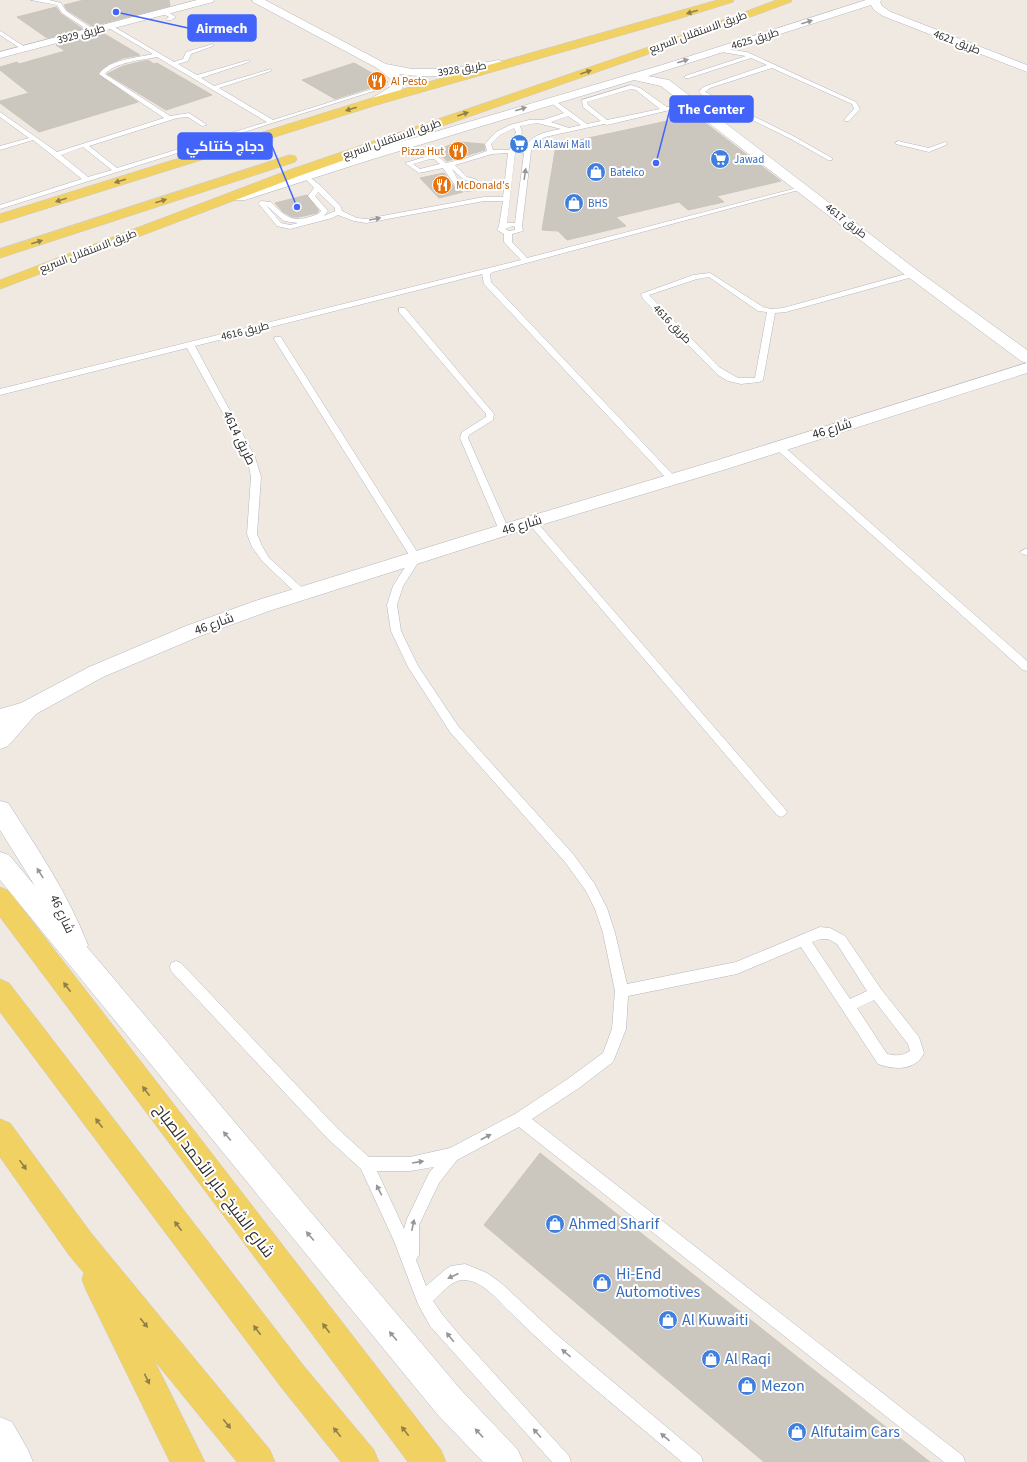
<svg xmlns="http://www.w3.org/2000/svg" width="1027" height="1462" viewBox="0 0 1027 1462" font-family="'Source Sans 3',Cairo,sans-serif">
<rect width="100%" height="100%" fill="#efe9e1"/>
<!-- building -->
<g fill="#cbc7bf" stroke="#cbc5ba">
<polygon points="84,0 169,0 170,6 92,26 67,10 64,5"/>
<polygon points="56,7 61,14 83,29 47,38 17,17"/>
<polygon points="103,33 140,55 123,58 109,64 98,74 138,102 39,132 0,103 0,101 29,93 0,70 0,67 17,62 19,64 65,51 56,45"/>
<polygon points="148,60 154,64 157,63 212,95 166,110 107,74 123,66"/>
<polygon points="354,63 388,82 335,99 302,80"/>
<polygon points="695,115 781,181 717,196 724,202 688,210 679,202 616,217 626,226 567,240 558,231 542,230 556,145"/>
<polygon points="460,142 484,144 485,150 447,161 436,151 452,144"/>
<polygon points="444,173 456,189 463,192 439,198 420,178"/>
<polygon points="307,195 319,211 317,213 299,217 292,217 283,212 275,203"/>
<polygon points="540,1153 930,1462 764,1462 484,1225"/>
</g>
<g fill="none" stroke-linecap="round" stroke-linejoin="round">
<!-- service casing -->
<g stroke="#b4b7c1" stroke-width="1">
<g id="service">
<polygon points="31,0 49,0 61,3 66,11 96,31 91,32 62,13 57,5"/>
<polygon points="162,11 166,11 176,17 171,20 167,20 166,19 169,17 162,13"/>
<path d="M107,25H111L174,62L183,59L186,52L213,44V46L191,54L188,61L178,64L197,75L249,60V62L201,78L214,86L271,69V71L219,88L273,120L372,89L377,90L0,209V205L82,179L33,140L0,150V146L29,138L0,117V112L57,152L164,118L99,74C110,59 136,58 153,54L107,27ZM157,57L267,122L117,168L89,146L177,118L188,117L202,126L207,125L189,113L170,116L105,74C115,62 143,60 157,57ZM83,147L112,170L88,177L61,155Z"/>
<polygon points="0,31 2,32 28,49 23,50 0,35"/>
<polygon points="717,48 747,52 856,102 860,109 849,121 845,121 845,119 854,109 852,104 772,68 710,88 705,92 795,137 832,158 832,160 828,160 791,139 702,95 699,92 702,88 706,86 767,65 751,58 689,78 685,78 685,76 746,56 715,51 715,49"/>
<path d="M631,85L640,88L667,107L692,102L695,104L607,125L604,124L545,137L536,142L531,151L522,226L523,231L512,234V242L527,258L801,187L806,188L493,272L490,274L491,282L675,477L677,479L675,481H669L484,284L482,274L195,346L255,457L261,477L257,534L262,546L269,558L306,591L307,593L306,595H298L263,562L252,547L247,534L251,477L247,457L187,348L0,395V389L521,260L504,242V234L497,230L499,226L503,201H484L366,223L354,221L338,215L332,218L290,229L277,226L258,203L261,201L271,202C288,220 294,223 318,214L321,211L308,196L314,188L303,176L306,174L321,186L341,207L342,211L357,218L366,219L484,197H503L508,153L492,154L455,165L467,177L475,179L482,184C476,192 466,193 457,188L443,168L419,173L405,163L428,156L436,155L446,163L464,159L487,151L485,144L496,132L510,125L529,120H543L564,113L549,101L548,100L551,98L587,124L601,121L583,107L582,100ZM631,89L636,90L660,109L607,120L588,105L587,102ZM568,116L581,125L569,128L551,122ZM537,123L561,129C547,132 532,133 525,149H516L522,132L520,126ZM514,128L516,132L509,150H493L491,144L500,135ZM515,153H524L515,223H507ZM430,159H434L440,164L420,169L413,164ZM452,169L463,179L475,184L470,187L461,186ZM318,192L335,208V211L324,216L328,211L315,196ZM266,205L284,221L298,223L290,225L281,223ZM512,226L515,227V230L509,231L505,229Z"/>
<polygon points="898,141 929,148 945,142 948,144 929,152 896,144 895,143"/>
<path d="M913,272H916V276L786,312L775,313L763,380L759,382L741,384L728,381L718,375L643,299L641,294L693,275L710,273L763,307L771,309L783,308ZM709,277L758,311L767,312L755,378H738L719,367L649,295L697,279Z"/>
<polygon points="399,308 405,308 494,414 493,420 469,435 468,438 509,530 507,532 504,533 499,530 460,438 462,432 486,417 486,414 399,312"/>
<path d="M275,337H281L282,339L421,558L403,586L397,605L401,631L418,666L458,726L573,854L594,883L607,908L615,933L627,984L736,962L820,927L830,928L845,936L881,989L919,1037L924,1053C916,1071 894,1070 878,1064L801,947L737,974L628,996L626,1029L613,1062L579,1088L532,1119L963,1456L965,1462H944L519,1127L457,1160L439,1183L419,1225V1255L416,1260L426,1286L446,1269L451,1266L465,1264L487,1273L501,1283L556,1334L701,1456L703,1462H682C625,1414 566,1367 513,1315C500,1303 484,1281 465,1280C452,1279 442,1293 433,1301L442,1314L462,1338L569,1456L571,1462H552L430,1326L418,1304L394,1241L361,1169L328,1139L171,971L170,967L171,963L176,961L181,963L338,1129L369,1157H410L450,1148L515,1114L569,1078L603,1053L612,1029L615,991L603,933L595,909L586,891L565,862L450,732L408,667L391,631L387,605L393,586L411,558L274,339ZM821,939H828L837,944L867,991L850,999L812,942ZM874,1000L908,1044L910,1051C902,1056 897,1056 887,1054L857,1008ZM434,1167L429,1173L407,1219L404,1229L377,1171H410Z"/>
<polygon points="778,443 781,444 1027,661 1027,671 1023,670 775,448 774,446 775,444"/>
<polygon points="532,519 535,520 785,809 787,812 785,815 781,817 777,815 529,524 527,522"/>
<polygon points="1025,549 1027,549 1027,555 1022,554 1020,552"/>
</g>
</g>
<!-- minor casing -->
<g stroke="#b4b7c1" stroke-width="1">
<g id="minor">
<polygon points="197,0 214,0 213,2 0,58 0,52"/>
<path d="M252,0H265L386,64L412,69H440L468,66L498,60L502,61L504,63L502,65L498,66C465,75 433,79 399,74L405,81L401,91L380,104H372L370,101L372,98L392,86L393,81L377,68L253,2Z"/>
<polygon points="866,0 882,0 880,2 882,6 891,12 1027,65 1027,72 883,16 874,10 871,5 648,76 669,80 918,271 1027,350 1027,363 1021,361 908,277 661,86 634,80 373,159 245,200 235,200 233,197 235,194 363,153 662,65"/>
<polygon points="0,1417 12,1422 28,1450 33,1462 0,1462"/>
</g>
</g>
<!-- tertiary casing -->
<g stroke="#b4b7c1" stroke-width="1">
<g id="tertiary">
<polygon points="1027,363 1027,373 730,468 511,534 269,611 200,636 103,677 36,714 8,746 0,749 0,709 21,703 89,667 186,626 255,601 497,526 718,460"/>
<path d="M0,801L8,803C38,849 68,894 88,945L87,947L461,1390L518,1450L523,1462H483L437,1414L0,880V852L9,855L35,886L0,830Z"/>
</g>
</g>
<!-- primary casing -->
<g stroke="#c9c9c9" stroke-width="1">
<g id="primary">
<polygon points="718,0 734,0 733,2 678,19 380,104 0,223 0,214 372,98"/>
<polygon points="777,0 792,0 791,2 680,43 299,176 0,289 0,280 289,170 672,39"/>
<polygon points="290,155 295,156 297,159 295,162 0,258 0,249"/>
<polygon points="0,887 9,891 441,1450 446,1462 408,1462 0,917"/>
<polygon points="0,979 9,983 303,1365 374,1450 379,1462 341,1462 281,1387 0,1012"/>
<polygon points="0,1119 10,1123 91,1233 270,1450 275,1462 237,1462 154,1360 205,1462 170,1462 86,1290 82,1279 84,1273 69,1255 0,1157"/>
</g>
</g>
<!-- service -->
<use href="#service" fill="#fff" fill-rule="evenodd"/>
<!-- minor -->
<use href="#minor" fill="#fff" fill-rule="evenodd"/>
<!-- tertiary -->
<use href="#tertiary" fill="#fff" fill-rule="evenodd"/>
<!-- primary -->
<use href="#primary" fill="#f2d163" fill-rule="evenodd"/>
</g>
<!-- one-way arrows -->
<defs><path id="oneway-solid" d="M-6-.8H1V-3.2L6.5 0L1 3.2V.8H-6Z"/></defs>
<g fill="#908048">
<use href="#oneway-solid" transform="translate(692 12) rotate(163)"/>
<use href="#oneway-solid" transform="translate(586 72) rotate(-19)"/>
<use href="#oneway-solid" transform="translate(351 109) rotate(163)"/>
<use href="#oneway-solid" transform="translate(463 114) rotate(-19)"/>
<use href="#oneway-solid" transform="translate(120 181) rotate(163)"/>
<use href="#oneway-solid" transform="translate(61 200) rotate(162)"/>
<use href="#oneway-solid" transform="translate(161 201) rotate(-18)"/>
<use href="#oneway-solid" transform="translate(37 242) rotate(-18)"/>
<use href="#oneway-solid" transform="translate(67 987) rotate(-127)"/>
<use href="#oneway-solid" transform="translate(146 1091) rotate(-127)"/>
<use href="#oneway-solid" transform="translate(99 1123) rotate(-127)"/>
<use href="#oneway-solid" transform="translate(23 1165) rotate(54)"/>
<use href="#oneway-solid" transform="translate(178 1226) rotate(-127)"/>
<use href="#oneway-solid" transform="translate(144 1323) rotate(51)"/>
<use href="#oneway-solid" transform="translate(326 1328) rotate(-127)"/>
<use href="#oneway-solid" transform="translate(257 1330) rotate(-127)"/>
<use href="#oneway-solid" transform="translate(147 1379) rotate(64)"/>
<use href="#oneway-solid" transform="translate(227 1424) rotate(51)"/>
<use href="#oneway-solid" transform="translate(405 1431) rotate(-128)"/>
<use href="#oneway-solid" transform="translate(337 1432) rotate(-129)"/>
</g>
<g fill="#969696">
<use href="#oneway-solid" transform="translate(807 22) rotate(-17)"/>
<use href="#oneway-solid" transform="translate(683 61) rotate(-18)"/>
<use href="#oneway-solid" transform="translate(521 109) rotate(-17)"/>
<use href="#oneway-solid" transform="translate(525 174) rotate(-82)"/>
<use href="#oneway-solid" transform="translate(375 219) rotate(-10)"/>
<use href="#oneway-solid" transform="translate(40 873) rotate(-122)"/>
<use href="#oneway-solid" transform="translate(227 1136) rotate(-130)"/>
<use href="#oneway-solid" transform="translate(486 1137) rotate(-28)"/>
<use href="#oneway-solid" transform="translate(418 1162) rotate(-9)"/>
<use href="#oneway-solid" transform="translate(379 1190) rotate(-117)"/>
<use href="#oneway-solid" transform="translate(413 1225) rotate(-78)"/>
<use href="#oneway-solid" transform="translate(310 1236) rotate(-130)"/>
<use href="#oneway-solid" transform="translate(453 1276) rotate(156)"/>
<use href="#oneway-solid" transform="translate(393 1336) rotate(-130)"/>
<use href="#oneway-solid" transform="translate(450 1337) rotate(-129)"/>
<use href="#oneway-solid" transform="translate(566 1353) rotate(-140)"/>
<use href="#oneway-solid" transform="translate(479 1433) rotate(-133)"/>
<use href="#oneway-solid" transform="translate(537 1433) rotate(-132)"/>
<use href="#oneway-solid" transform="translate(665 1437) rotate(-140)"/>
</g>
<!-- icons -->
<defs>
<g id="restaurant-disc" transform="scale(1)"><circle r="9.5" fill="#e8710a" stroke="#fff"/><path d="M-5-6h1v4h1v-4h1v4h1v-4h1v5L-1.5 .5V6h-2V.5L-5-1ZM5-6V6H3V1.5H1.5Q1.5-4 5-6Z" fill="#fff"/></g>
<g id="supermarket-disc" transform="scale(1)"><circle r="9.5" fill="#3f7fe0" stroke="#fff"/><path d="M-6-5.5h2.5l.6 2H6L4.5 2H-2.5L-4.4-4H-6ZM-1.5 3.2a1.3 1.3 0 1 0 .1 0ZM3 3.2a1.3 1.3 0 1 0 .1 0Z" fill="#fff"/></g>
<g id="shop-disc" transform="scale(1)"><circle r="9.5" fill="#3f7fe0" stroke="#fff"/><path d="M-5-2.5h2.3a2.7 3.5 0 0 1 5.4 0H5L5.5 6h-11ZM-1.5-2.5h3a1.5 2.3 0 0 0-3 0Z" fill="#fff"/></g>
</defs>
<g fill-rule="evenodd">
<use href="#restaurant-disc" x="377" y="81"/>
<use href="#supermarket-disc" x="519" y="144"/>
<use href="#restaurant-disc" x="458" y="151"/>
<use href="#supermarket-disc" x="720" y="159"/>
<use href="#shop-disc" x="596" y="172"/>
<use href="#restaurant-disc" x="442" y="185"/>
<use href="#shop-disc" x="574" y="203"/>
<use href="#shop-disc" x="555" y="1224"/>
<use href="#shop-disc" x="602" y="1283"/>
<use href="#shop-disc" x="668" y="1320"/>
<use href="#shop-disc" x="711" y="1359"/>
<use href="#shop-disc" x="747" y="1386"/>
<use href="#shop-disc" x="797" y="1432"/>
</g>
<g text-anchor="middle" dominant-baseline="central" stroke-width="4" stroke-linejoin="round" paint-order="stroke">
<!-- far-street labels -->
<g font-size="11" fill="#2e2e2e" stroke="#fff">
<text transform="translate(698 32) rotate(-20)">طريق الاستقلال السريع</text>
<text transform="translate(81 34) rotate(-15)">طريق 3929</text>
<text transform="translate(755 39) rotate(-17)">طريق 4625</text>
<text transform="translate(957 42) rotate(21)">طريق 4621</text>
<text transform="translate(462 69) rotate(-9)">طريق 3928</text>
<text transform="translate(392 139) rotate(-19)">طريق الاستقلال السريع</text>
<text transform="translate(846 221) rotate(38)">طريق 4617</text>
<text transform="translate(88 251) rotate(-21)">طريق الاستقلال السريع</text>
<text transform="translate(672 324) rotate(46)">طريق 4616</text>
<text transform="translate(245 331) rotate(-14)">طريق 4616</text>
</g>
<!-- far-food labels -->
<g font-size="11" fill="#c56008" stroke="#fff" text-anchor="start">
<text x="391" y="81">Al Pesto</text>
<text x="444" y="151" text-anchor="end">Pizza Hut</text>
<text x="456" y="185">McDonald's</text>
</g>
<!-- far-shop labels -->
<g font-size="11" fill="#366cbe" stroke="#fff" text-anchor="start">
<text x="533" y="144">Al Alawi Mall</text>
<text x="734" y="159">Jawad</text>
<text x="610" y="172">Batelco</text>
<text x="588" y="203">BHS</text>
</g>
<!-- street labels -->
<g font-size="13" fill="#2e2e2e" stroke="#fff">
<text transform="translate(832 429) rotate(-17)">شارع 46</text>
<text transform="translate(239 438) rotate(64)">طريق 4614</text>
<text transform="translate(522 525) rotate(-16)">شارع 46</text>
<text transform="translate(214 624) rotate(-20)">شارع 46</text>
<text transform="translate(62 914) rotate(65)">شارع 46</text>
</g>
<!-- near-street labels -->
<g font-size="16" fill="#2e2e2e" stroke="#fff">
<text transform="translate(214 1181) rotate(53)">شارع الشيخ جابر الأحمد الصباح</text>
</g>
<!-- near-shop labels -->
<g font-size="16" fill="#366cbe" stroke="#fff" text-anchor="start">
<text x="569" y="1224">Ahmed Sharif</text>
<text x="616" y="1274">Hi-End<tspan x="616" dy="18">Automotives</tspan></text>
<text x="682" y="1320">Al Kuwaiti</text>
<text x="725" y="1359">Al Raqi</text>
<text x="761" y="1386">Mezon</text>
<text x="811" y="1432">Alfutaim Cars</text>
</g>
</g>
<!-- callouts -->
<path fill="none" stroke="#4264fb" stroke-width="1.5" d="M116 12L188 28M656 163L670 109M297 207L272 146"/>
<g fill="#4264fb" stroke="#fff" stroke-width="1.5">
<circle cx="116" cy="12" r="4"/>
<circle cx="656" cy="163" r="4"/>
<circle cx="297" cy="207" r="4"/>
</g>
<g fill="#4264fb" stroke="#4264fb" stroke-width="1.5">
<rect x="188" y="15" width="68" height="26" rx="4"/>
<rect x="670" y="96" width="83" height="26" rx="4"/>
<rect x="178" y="133" width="94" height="26" rx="4"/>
</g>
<g font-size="14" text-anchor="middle" font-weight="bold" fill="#fff">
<text x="222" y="33">Airmech</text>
<text x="711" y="114">The Center</text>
<text x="225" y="151">دجاج كنتاكي</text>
</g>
</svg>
